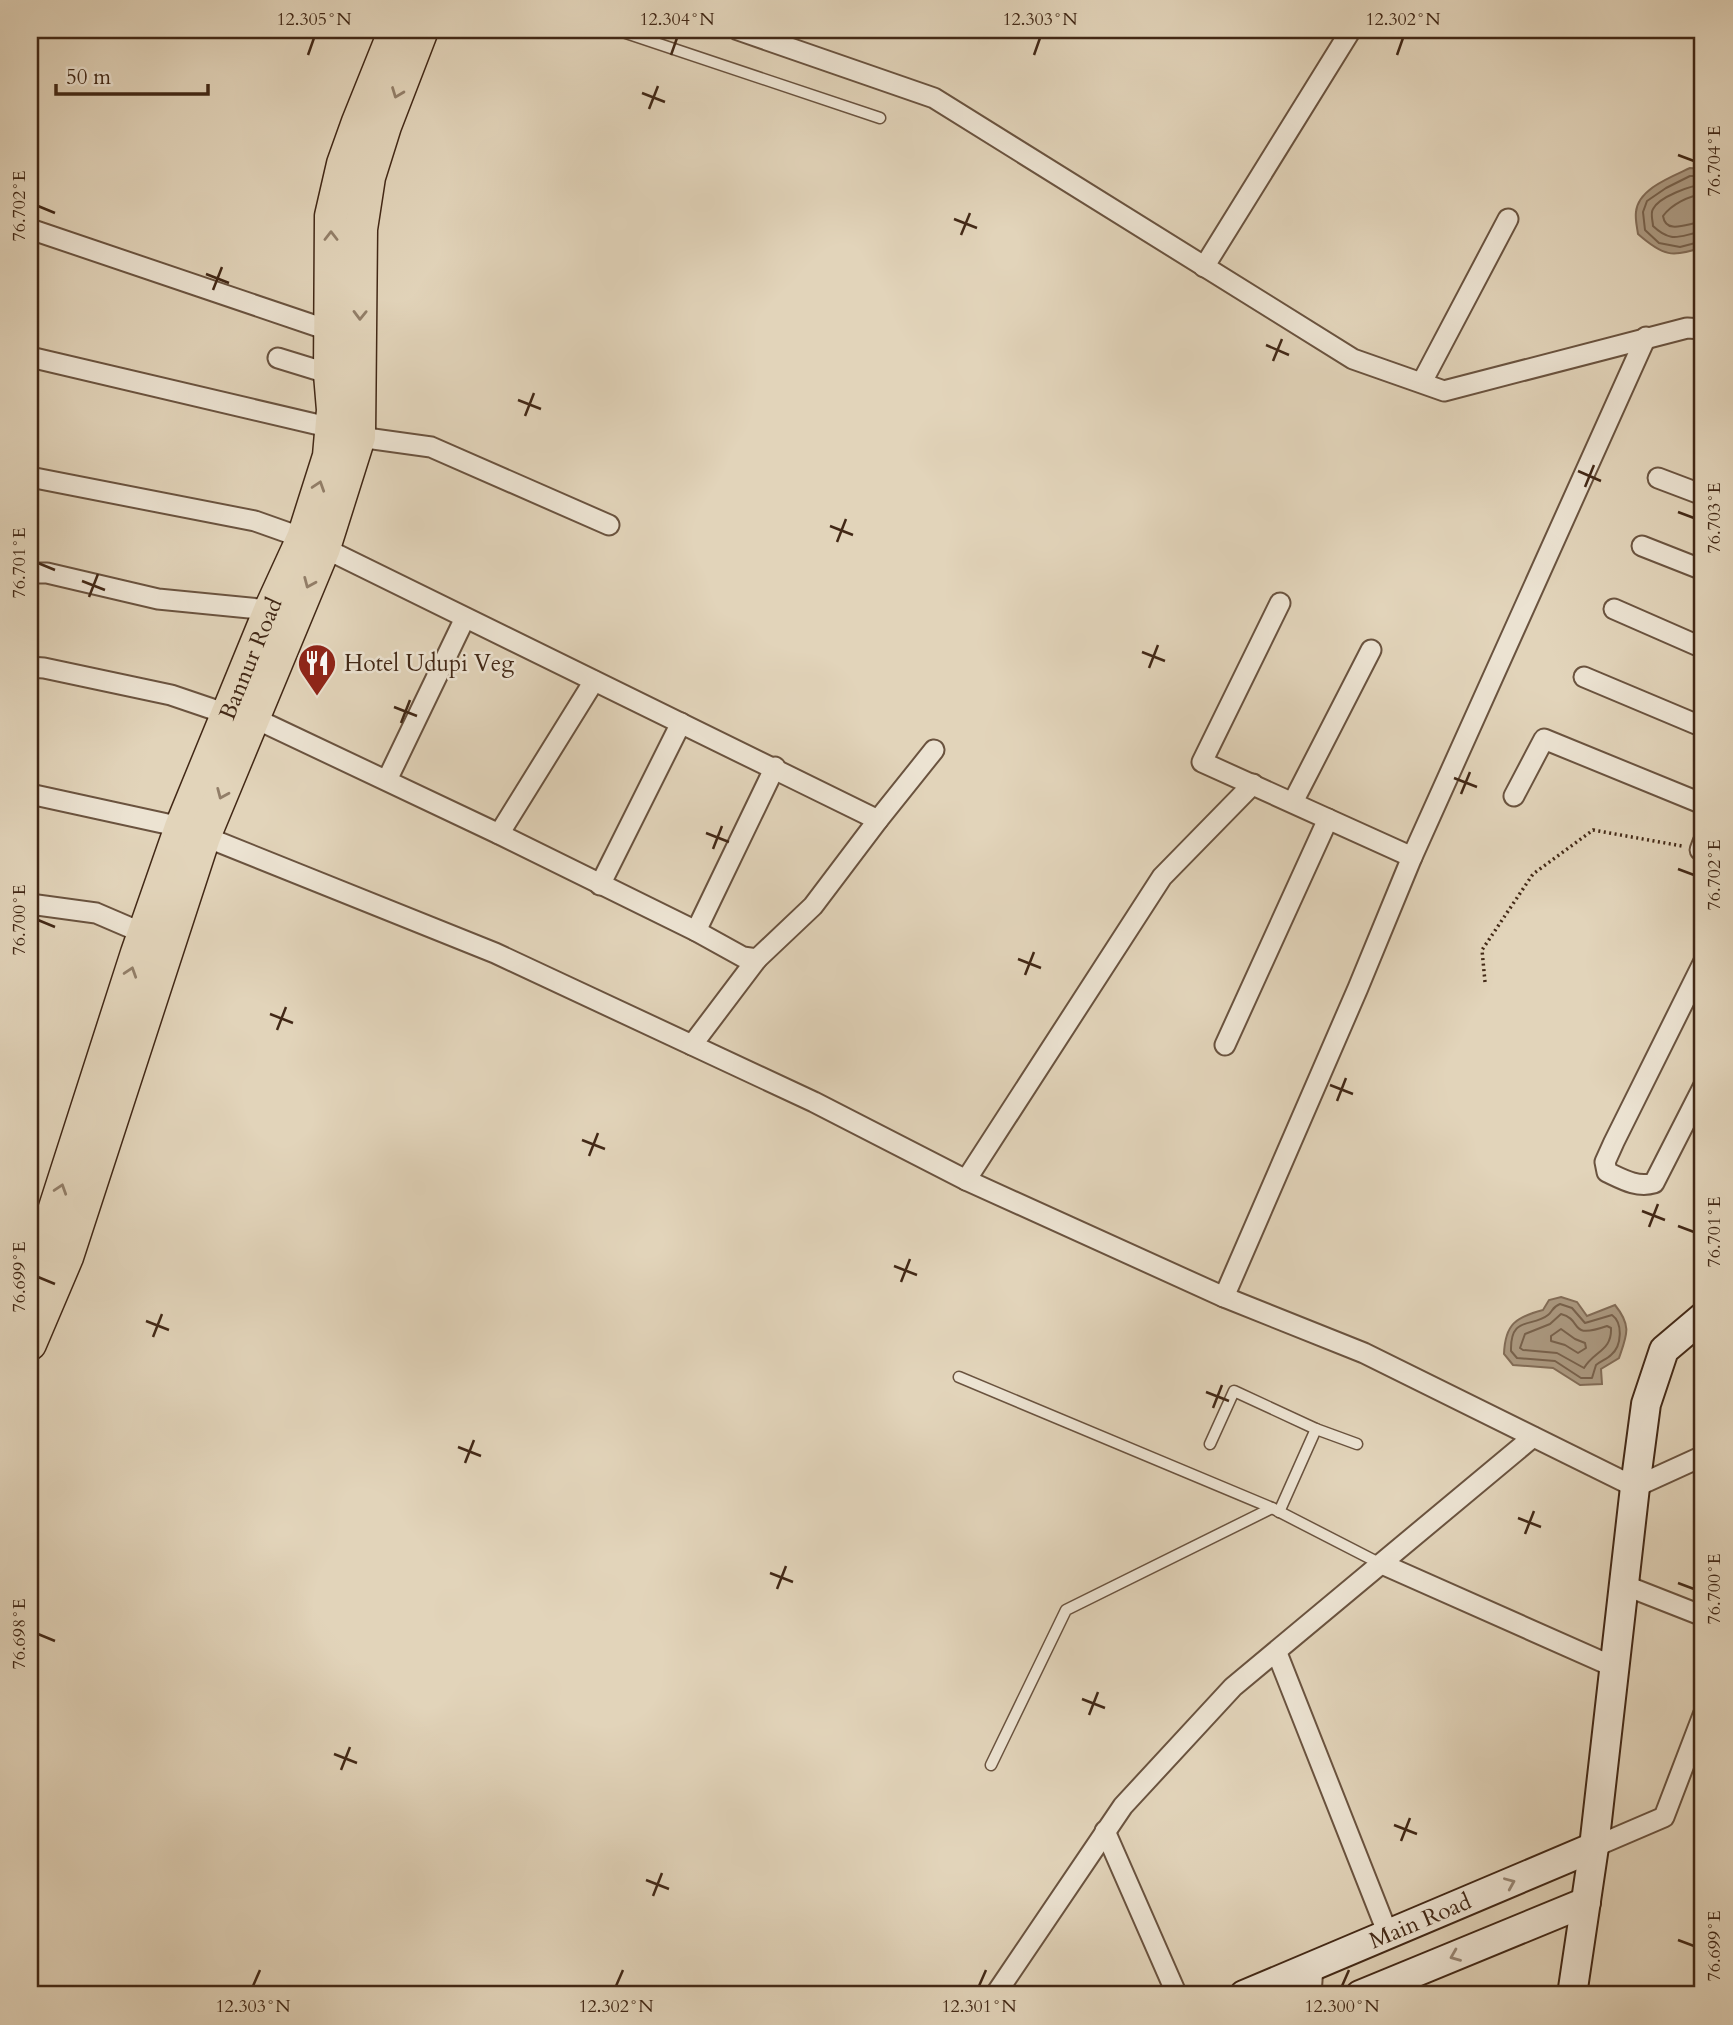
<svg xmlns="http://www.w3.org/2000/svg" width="1733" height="2025" viewBox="0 0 1733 2025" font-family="Cardo,serif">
<rect width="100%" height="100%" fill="#e2d4ba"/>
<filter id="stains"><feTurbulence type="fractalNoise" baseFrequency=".00286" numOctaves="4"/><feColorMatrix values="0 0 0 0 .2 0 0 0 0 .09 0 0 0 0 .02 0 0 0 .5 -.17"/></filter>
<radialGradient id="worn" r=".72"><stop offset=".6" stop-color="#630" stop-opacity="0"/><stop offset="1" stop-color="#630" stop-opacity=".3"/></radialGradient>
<!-- water -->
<g fill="#ac9a82" stroke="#826c57" stroke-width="2">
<path d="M1690,168L1703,169V247C1672,258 1663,256 1638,234C1637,227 1635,219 1636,212C1638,189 1671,177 1690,168Z"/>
<path d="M1561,1297L1577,1302L1587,1316L1615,1305C1632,1326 1627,1335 1619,1358L1601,1369L1602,1384L1580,1385L1553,1368L1513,1365L1504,1354C1505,1324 1516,1317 1543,1310L1549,1300Z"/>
</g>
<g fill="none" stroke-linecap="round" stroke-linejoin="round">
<!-- shore -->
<g stroke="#77614c" stroke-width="2">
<polyline points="1703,176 1690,176 1666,188 1647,201 1643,212 1645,230 1659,243 1680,247 1703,241"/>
<path d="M1703,185C1691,185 1659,197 1653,209C1650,214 1653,221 1653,226C1673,245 1681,234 1703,232"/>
<path d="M1703,195C1689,195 1671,205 1663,216C1666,236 1690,222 1703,222"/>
<path d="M1560,1304L1572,1308L1585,1323L1612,1315C1623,1323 1622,1346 1611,1355C1607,1359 1601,1361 1596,1365L1592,1378H1581L1555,1361L1517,1358L1511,1351C1510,1315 1532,1328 1548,1315C1553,1311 1552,1307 1560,1304Z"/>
<path d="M1561,1314C1584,1320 1567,1340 1607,1326L1611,1328C1612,1351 1594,1351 1584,1368L1557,1353L1523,1350L1520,1348L1525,1334L1550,1324Z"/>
<polygon points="1561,1329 1575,1339 1585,1343 1586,1348 1578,1353 1565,1345 1551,1341 1551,1336"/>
</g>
<!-- lane casing -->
<g stroke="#6a533f" stroke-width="13">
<g id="lane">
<polyline points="617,30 880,118"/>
<polyline points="959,1377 1272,1508 1381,1564"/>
<polyline points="1316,1429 1357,1444"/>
<polyline points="1210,1444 1234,1391 1316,1429 1279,1512"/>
<polyline points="991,1765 1066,1610 1272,1508"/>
</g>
</g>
<!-- street casing -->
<g stroke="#6a533f" stroke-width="23">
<g id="street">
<polyline points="738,30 934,98 1353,359 1444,391 1687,328 1703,329"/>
<polyline points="30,229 331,331"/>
<polyline points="1204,267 1351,30"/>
<polyline points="30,357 332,428"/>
<polyline points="278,358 330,374"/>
<polyline points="1422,382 1508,219"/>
<polyline points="359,437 431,447 609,525"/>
<polyline points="30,477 255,521 303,538"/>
<polyline points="1658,478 1703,495"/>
<polyline points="1642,546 1703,570"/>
<polyline points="324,548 878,820"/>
<polyline points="30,573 47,573 158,599 270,610"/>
<polyline points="1280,603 1202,762 1412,857"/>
<polyline points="1614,609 1703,648"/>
<polyline points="30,667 44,668 171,695 227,714"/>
<polyline points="1584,677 1703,727"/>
<polyline points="254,718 499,834 696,931 743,957 757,959 813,906 878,820 934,750"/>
<polyline points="387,780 465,618"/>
<polyline points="30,794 181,827 495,953 814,1102 966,1180 1224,1297 1364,1353 1635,1487 1703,1456"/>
<polyline points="1514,796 1544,739 1703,804"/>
<polyline points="1293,802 1371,650"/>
<polyline points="499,834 594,681"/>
<polyline points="1703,842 1700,850 1703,851"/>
<polyline points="600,885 681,723"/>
<polyline points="30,904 96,913 145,934"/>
<polyline points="696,931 775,767"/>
<path d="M1703,963L1614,1142L1605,1162L1607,1172C1622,1179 1637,1188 1654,1183L1703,1087"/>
<polyline points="692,1045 757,959"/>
<polyline points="1225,1045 1328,819"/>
<polyline points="966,1180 1162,877 1253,784"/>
<polyline points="1224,1297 1358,988 1412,857 1646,337"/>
<polyline points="1382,1564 1614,1667"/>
<polyline points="1624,1585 1703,1616"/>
<polyline points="1277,1653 1388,1934"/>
<polyline points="1105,1831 1177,1995"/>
<polyline points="1594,1847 1664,1817 1703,1715"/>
<polyline points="995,1995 1123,1806 1233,1687 1533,1437"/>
<polyline points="1311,1995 1313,1966"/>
</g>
</g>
<!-- secondary casing -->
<g stroke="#422816" stroke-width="32">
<g id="secondary">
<path id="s1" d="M1244,1995L1594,1847"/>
<polyline points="1360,1995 1586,1902"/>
<polyline points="1572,1995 1594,1847 1635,1487 1646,1404 1664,1350 1703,1317"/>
</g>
</g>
<!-- primary casing -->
<g stroke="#422816" stroke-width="35">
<g id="primary">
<path id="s2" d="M30,1276L43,1245L137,953L181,827L270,610L303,538L329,456L333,410L330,374L331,216L343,164L358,122L395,30"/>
<polyline points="30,1344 67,1257 204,837 324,548 359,437 361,229 369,177 385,126 422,30"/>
</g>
</g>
<!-- path -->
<polyline stroke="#422816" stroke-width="3.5" stroke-dasharray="2 3.5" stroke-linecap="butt" points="1485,982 1482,950 1533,874 1593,830 1682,846"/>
<!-- lane -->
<use href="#lane" stroke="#ece3d2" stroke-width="10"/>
<!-- street -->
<use href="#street" stroke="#ece3d2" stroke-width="19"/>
<!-- secondary -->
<use href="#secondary" stroke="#ece3d2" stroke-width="28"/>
<!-- primary -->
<use href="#primary" stroke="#e2d4ba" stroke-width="32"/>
</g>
<!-- one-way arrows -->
<defs><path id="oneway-chevron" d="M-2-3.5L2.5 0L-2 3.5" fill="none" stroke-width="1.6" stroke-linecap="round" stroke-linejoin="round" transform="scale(1.75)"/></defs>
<g stroke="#927e68">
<use href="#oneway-chevron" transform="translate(397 93) rotate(111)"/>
<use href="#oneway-chevron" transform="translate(331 236) rotate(-90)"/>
<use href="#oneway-chevron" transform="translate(360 315) rotate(91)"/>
<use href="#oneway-chevron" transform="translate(319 486) rotate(-72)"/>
<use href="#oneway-chevron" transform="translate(309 583) rotate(113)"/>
<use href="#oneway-chevron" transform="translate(222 794) rotate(113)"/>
<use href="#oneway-chevron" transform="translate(131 972) rotate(-72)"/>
<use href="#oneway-chevron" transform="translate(61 1189) rotate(-72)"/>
</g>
<g stroke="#978674">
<use href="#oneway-chevron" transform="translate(1510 1883) rotate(-23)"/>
<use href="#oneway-chevron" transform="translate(1455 1956) rotate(158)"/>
</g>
<!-- ticks -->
<path fill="none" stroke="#422816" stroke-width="2.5" d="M308,55L314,38M671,55L677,38M1034,55L1040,38M1397,55L1403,38M642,93L665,102M649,109L658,86M1678,155L1694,161M38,206L55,213M954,219L977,228M961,235L970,213M206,274L229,283M213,290L222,267M1266,345L1289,355M1273,361L1282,339M518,400L541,409M525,416L534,393M1578,471L1601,481M1585,487L1594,465M1678,512L1694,518M830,526L853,535M837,542L846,519M38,563L55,570M82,581L105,590M89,597L98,574M1142,652L1165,661M1149,668L1158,645M394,707L417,716M401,723L410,700M1454,778L1477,787M1461,794L1470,772M706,833L729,842M713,849L722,826M1678,869L1694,875M38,920L55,927M1018,959L1041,968M1025,975L1034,952M270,1014L293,1023M277,1030L286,1007M1330,1085L1353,1094M1337,1101L1346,1078M582,1140L605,1149M589,1156L598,1133M1642,1211L1665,1220M1678,1226L1694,1232M1649,1227L1658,1204M894,1266L917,1275M38,1277L55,1284M901,1282L910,1259M146,1321L169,1330M153,1337L162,1314M1206,1392L1229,1401M1213,1408L1222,1385M458,1447L481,1456M465,1463L474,1440M1518,1518L1541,1527M1525,1534L1534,1511M770,1573L793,1582M1678,1583L1694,1589M777,1589L786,1566M38,1634L55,1641M1082,1699L1105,1708M1089,1715L1098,1692M334,1754L357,1763M341,1770L350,1747M1394,1825L1417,1834M1401,1841L1410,1818M646,1880L669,1889M653,1896L662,1873M1678,1940L1694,1946M253,1986L260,1970M616,1986L623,1970M979,1986L986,1970M1342,1986L1349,1970"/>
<!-- icons -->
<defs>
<g id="restaurant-pin" transform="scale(2.0125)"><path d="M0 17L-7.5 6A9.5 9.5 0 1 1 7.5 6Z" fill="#8f2418" stroke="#ece3d2"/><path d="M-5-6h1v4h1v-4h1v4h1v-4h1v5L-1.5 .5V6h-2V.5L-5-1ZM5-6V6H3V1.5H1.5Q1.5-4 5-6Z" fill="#fff"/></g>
</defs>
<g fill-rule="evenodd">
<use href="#restaurant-pin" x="317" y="663"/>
</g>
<g text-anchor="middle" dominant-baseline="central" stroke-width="5" stroke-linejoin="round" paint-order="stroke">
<!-- street labels -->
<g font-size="23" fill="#422816" stroke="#ece3d2">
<text stroke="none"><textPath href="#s2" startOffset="656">Bannur Road</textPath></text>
<text stroke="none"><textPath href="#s1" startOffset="191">Main Road</textPath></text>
</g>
<!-- poi labels -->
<g font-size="23" fill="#422816" stroke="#ece3d2" text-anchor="start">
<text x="344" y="663">Hotel Udupi Veg</text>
</g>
</g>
<!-- margin -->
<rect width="1733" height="2025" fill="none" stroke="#e2d4ba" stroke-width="77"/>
<!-- scale -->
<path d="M56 84v10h152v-10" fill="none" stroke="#422816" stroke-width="3.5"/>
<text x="66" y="84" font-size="21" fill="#422816" stroke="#ece3d2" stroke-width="5" paint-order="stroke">50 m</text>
<rect x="38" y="38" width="1656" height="1948" fill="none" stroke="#422816" stroke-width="2.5"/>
<g font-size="18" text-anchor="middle" fill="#422816">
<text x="314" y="25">12.305°N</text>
<text x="677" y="25">12.304°N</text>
<text x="1040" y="25">12.303°N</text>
<text x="1403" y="25">12.302°N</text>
<text transform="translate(1714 161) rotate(-90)" y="6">76.704°E</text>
<text transform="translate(19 206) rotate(-90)" y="6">76.702°E</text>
<text transform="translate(1714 518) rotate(-90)" y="6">76.703°E</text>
<text transform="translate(19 563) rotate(-90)" y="6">76.701°E</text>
<text transform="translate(1714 875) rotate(-90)" y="6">76.702°E</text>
<text transform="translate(19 920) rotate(-90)" y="6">76.700°E</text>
<text transform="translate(1714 1232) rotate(-90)" y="6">76.701°E</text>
<text transform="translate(19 1277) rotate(-90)" y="6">76.699°E</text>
<text transform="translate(1714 1589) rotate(-90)" y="6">76.700°E</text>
<text transform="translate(19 1634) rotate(-90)" y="6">76.698°E</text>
<text transform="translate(1714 1946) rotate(-90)" y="6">76.699°E</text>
<text x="253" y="2012">12.303°N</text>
<text x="616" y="2012">12.302°N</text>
<text x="979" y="2012">12.301°N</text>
<text x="1342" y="2012">12.300°N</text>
</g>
<rect width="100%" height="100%" filter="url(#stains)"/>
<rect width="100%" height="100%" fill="url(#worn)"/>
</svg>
